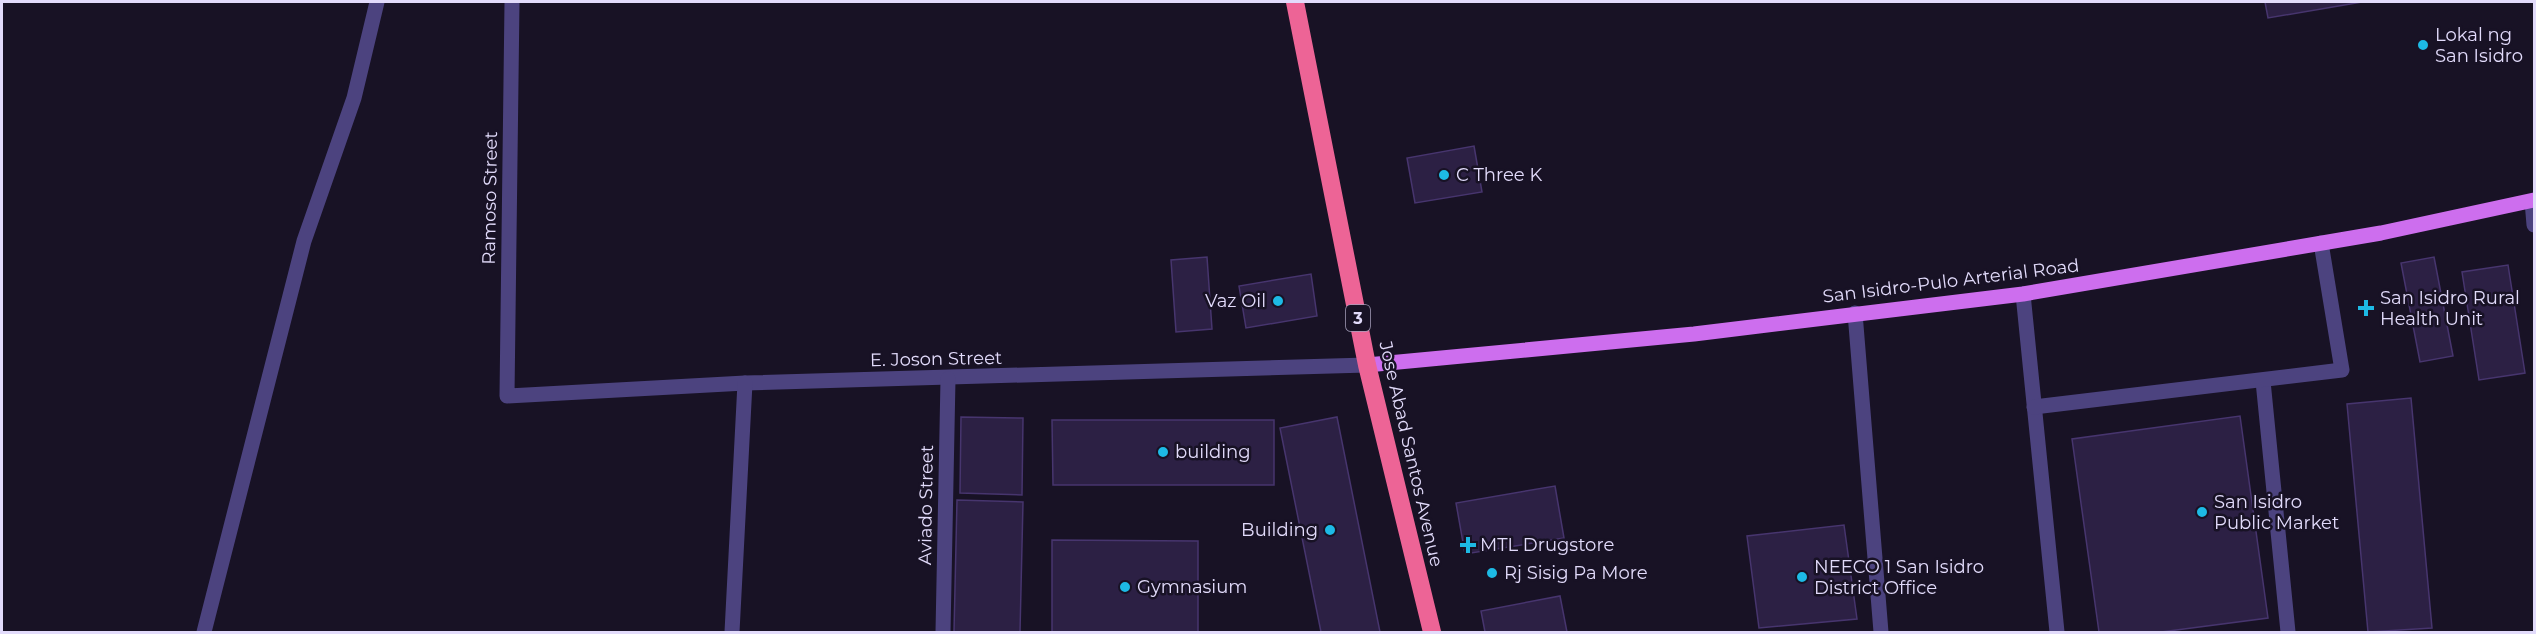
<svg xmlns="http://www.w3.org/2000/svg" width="2536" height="634" viewBox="0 0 2536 634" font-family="Montserrat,sans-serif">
<rect width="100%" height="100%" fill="#181225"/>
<!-- building -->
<g fill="#2c2044" stroke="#47356e" stroke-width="1.5">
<polygon points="2265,2 2362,2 2268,18"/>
<polygon points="1474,146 1482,192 1415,203 1407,158"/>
<polygon points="1207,257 1212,329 1176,332 1171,260"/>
<polygon points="2434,257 2453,356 2420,362 2401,263"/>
<polygon points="2508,265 2525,373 2479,380 2462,272"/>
<polygon points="1311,274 1317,316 1246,328 1239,286"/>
<polygon points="2411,398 2432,628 2368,632 2347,404"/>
<polygon points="2240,416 2268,618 2161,632 2099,632 2072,439"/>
<polygon points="961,417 1023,418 1022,495 960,493"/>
<polygon points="1337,417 1380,632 1321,632 1280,428"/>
<polygon points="1052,420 1274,420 1274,485 1053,485"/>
<polygon points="1555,486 1564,538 1465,554 1456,503"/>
<polygon points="957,500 1023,502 1020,632 954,632"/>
<polygon points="1844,525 1857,619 1759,628 1747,536"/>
<polygon points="1052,540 1198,541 1198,632 1052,632"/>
<polygon points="1560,596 1567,632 1485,632 1481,611"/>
</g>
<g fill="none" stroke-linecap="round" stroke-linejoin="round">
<!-- minor -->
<g stroke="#4c437f" stroke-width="15">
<polyline points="512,2 507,396 745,383 1367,365"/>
<polyline points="2532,201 2534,225"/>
<polyline points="2023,294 2057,632"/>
<polyline points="1855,313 1881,632"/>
<polyline points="2263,381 2288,632"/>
<polyline points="2034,407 2342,370 2321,243"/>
<polyline points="204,632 304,241 354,98 377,2"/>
<polyline points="732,632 745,383"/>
<polyline points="943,632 948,379"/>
</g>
<!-- major -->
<polyline stroke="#cd6eee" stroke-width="15" points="1367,365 1694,334 2023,294 2381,233 2534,200"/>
<!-- highway -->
<polyline stroke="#ed6496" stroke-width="18" points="1295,2 1367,365 1432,632"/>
</g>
<!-- markers -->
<g fill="#1dbae5" stroke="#181225" stroke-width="2">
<circle cx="2423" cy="45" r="6"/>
<circle cx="1444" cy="175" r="6"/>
<circle cx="1278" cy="301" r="6"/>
<path d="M2363 299h6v6h6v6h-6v6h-6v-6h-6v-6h6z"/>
<circle cx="1163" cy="452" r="6"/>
<circle cx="2202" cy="512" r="6"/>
<circle cx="1330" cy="530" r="6"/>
<path d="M1465 536h6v6h6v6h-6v6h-6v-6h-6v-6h6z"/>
<circle cx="1492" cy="573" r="6"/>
<circle cx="1802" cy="577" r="6"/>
<circle cx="1125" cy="587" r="6"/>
</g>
<g text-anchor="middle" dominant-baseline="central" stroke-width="5" stroke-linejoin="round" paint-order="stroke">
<!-- shield labels -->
<rect fill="#181225" stroke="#a59fbb" stroke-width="1.5" x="1346" y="305" width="24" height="26" rx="4.5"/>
<g font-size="16" font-weight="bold" fill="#e2dbfb">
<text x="1358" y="318">3</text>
</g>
<!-- poi labels -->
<g font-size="18" fill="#e2dbfb" stroke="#181225" text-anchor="start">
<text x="2435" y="35">Lokal ng<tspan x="2435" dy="21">San Isidro</tspan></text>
<text x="1456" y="175">C Three K</text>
<text x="2380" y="298">San Isidro Rural<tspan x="2380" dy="21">Health Unit</tspan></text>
<text x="1266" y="301" text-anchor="end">Vaz Oil</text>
<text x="1175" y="452">building</text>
<text x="2214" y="502">San Isidro<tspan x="2214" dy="21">Public Market</tspan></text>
<text x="1318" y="530" text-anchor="end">Building</text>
<text x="1480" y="545">MTL Drugstore</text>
<text x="1814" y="567">NEECO 1 San Isidro<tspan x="1814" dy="21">District Office</tspan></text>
<text x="1504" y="573">Rj Sisig Pa More</text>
<text x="1137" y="587">Gymnasium</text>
</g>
<!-- street labels -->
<g font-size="18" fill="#e2dbfb" stroke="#181225">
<text transform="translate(490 198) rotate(-89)">Ramoso Street</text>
<text transform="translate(1951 281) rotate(-7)">San Isidro-Pulo Arterial Road</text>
<text transform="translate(936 359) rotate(-1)">E. Joson Street</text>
<text transform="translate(1411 454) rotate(77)">Jose Abad Santos Avenue</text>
<text transform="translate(926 505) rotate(-89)">Aviado Street</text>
</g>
</g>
<!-- border -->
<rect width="2536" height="634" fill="none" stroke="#e2dbfb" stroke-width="6"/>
</svg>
